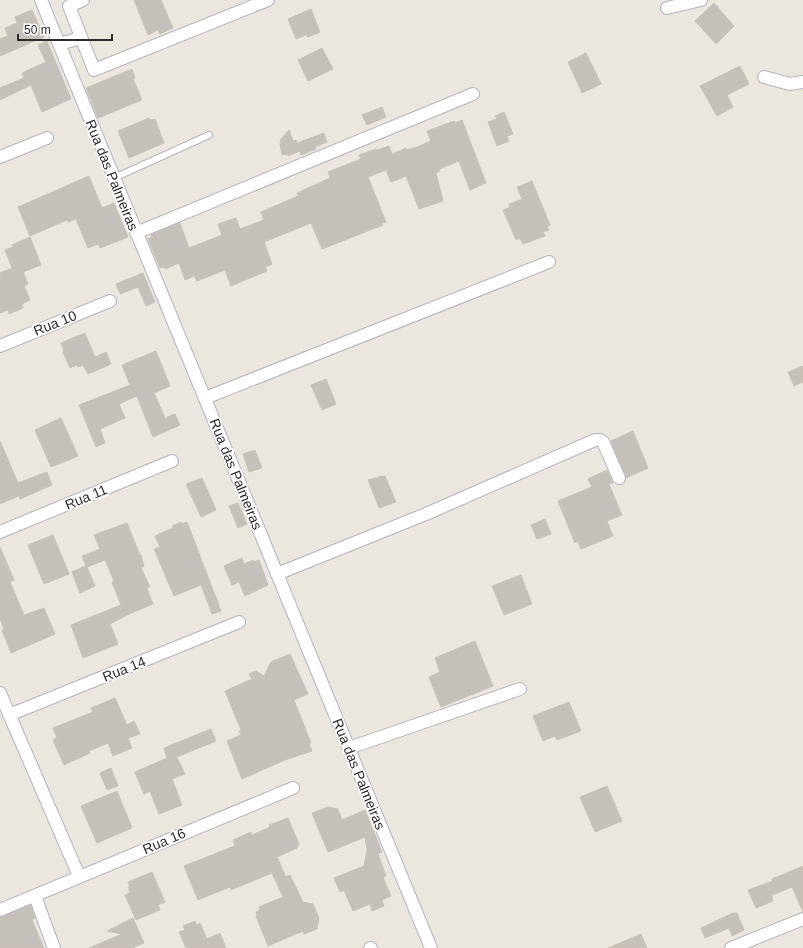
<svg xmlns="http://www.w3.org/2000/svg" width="803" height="948" viewBox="0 0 803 948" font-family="Arial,sans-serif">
<rect width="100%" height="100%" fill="#ece7de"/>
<!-- building -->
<g fill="#c5c0ba" stroke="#c8c3b7">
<polygon points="134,0 161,0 173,28 160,34 158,30 148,35"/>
<polygon points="714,3 734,26 716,44 695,21"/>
<polygon points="311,9 320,32 308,37 306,35 296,39 288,19"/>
<polygon points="32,10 44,37 0,56 0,39 8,36 5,28 17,23 15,17"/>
<polygon points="47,41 71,99 42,112 31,85 0,100 0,88 24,78 22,73 46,62 38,45"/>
<polygon points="322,48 333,69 308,81 298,60"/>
<polygon points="586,53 601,84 582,93 568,62"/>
<polygon points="740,66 749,84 727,95 733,107 717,116 700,86"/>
<polygon points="132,69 135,78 133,79 142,100 98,118 86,88"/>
<polygon points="382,107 386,117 367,125 362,115"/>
<polygon points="504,112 513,134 507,136 509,141 497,146 488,122 497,119 495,116"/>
<polygon points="149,118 150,120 155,119 164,143 129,158 118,131"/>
<polygon points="462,120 486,183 470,190 459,161 439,169 440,171 436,173 443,201 419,209 406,176 391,182 386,170 368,177 386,222 382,223 383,225 322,249 311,223 264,242 272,264 265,267 267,271 231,286 225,270 197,281 194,276 185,280 179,263 165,269 164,267 160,268 148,239 152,237 151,235 180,223 189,248 222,235 218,224 236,218 240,229 264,220 261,212 298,196 297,193 330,178 328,172 361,159 359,155 376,149 377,150 389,146 392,154 406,148 406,150 417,147 431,141 427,131 454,121 455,123"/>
<polygon points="289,130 293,141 296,140 297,143 324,133 327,142 315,147 316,149 301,155 300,151 288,156 287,154 282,155 280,144 281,139"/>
<polygon points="89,176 102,208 114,203 128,237 100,248 98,244 88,248 76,219 68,222 67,220 30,236 18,207"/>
<polygon points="532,181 550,225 547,226 549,230 543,232 545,236 523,244 520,238 516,240 503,210 510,207 509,204 522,199 517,187"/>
<polygon points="30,237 41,265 23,272 28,284 24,286 30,300 22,304 23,308 9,314 8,310 0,313 0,273 12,268 5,250 13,247 12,245"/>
<polygon points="143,273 155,302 146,306 138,287 120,294 116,284"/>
<polygon points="85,333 95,357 106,352 111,364 88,374 83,365 78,367 77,365 70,368 63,352 64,351 61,343"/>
<polygon points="156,351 170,386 154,393 165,418 175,414 180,425 153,437 137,396 119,404 125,418 100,429 105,443 96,447 79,405 130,385 122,365"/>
<polygon points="803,366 803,382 794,386 788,372"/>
<polygon points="326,379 336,404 322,410 311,385"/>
<polygon points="61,418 78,456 51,467 35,430"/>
<polygon points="633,431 648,468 626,478 611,441"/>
<polygon points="0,441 18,483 47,472 52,485 20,499 19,496 0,504"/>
<polygon points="255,450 262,468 249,472 243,454"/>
<polygon points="607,470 613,483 609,484 622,515 607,521 613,536 581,549 578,541 575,543 558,501 592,487 588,479"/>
<polygon points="382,476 383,477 385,476 396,502 379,508 368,480"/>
<polygon points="202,478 216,510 201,517 186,484"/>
<polygon points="238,503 247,524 238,528 229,506"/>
<polygon points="545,519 551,534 537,539 531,525"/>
<polygon points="181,522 182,524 187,522 221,611 212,614 201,585 174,596 154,549 160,547 155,536 173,528 172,526"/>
<polygon points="127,523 140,555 141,555 144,566 141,568 150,587 147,588 153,604 127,615 110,624 118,644 83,658 71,625 121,605 112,582 114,581 105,560 87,567 95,586 80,593 72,572 86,566 82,556 100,549 94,535"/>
<polygon points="53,535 69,574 44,584 28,545"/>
<polygon points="0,547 14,580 10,582 24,615 44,608 55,634 11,653 2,630 4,629 0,619"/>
<polygon points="242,558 244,564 253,560 254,562 259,560 268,585 245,596 239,582 232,585 224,566"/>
<polygon points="521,575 532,604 504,615 492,586"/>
<polygon points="475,641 493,686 441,707 429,677 440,672 435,658"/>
<polygon points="290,654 308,694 294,700 311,743 309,744 312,751 285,760 242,779 227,741 241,735 239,731 241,730 225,691 252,679 249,674 256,671 264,676 271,662"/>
<polygon points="115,698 127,725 134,721 140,734 128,738 132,748 113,756 108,743 89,751 90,753 64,765 53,740 57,738 53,728 93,712 91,708"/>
<polygon points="569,702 581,731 557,740 555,736 543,741 533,716"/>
<polygon points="211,729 216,741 177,757 185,774 172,779 182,805 159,814 150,791 144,794 135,772 167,758 164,748"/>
<polygon points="111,768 118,786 107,790 100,773"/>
<polygon points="607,786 622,821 595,832 580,797"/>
<polygon points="117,791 132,828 97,843 81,806"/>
<polygon points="328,807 338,809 342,820 365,810 382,852 378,854 386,876 383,877 391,896 382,900 384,906 372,911 370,904 353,911 344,890 340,892 334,878 364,866 367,851 365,837 328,852 312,813"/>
<polygon points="288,818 299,844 297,848 277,857 286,877 290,875 303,902 313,904 319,918 317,929 304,934 303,931 268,946 256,916 257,915 256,912 260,910 259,907 283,897 272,873 231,890 230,887 198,900 184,866 235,846 233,840 251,832 252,835 270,827 269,825"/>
<polygon points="803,866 803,912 792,887 772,895 773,901 756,908 748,890 773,881 772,879"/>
<polygon points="152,872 165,902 158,905 160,910 136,920 125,895 130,893 128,887 130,887 128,882"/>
<polygon points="30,905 35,918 32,920 44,948 0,948 0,917"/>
<polygon points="733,913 737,913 744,930 732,936 729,928 705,938 701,928"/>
<polygon points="133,918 144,943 132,948 89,948 122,934 107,931"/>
<polygon points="195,921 197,925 200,923 207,939 220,933 226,948 186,948 179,932 185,930 183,926"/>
<polygon points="641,934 647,948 608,948"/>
</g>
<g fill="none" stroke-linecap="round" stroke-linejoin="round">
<!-- lane casing -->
<g stroke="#b1b3be" stroke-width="8">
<polyline id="lane" points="114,178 209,135"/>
</g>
<!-- street casing -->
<g stroke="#b1b3be" stroke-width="14">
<g id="street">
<polyline points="41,0 431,948"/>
<polyline points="83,0 69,6 94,70 268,0"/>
<polyline points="667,8 701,0"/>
<polyline points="59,44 81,38"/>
<polyline points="764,77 790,84 803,82"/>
<polyline points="0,157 47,138"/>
<polyline points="136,233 473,94"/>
<polyline points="0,346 110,301"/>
<polyline points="205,398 549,262"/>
<polyline points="0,532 172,461"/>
<polyline points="277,574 426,514 595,440 600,440 603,442 619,478"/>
<polyline points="0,693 79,876"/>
<polyline points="9,715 239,622"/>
<polyline points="349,748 520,689"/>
<polyline points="35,896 54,948"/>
<polyline points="0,910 293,788"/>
<polyline points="370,948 371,948"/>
<polyline points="731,948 803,919"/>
</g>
</g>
<!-- lane -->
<use href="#lane" stroke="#fff" stroke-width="6"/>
<!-- street -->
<use href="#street" stroke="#fff" stroke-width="12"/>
</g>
<g text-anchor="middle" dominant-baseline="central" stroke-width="3.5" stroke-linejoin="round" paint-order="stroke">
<!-- street labels -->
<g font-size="14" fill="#2b2b2b" stroke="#fff">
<text transform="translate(112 175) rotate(68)">Rua das Palmeiras</text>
<text transform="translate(55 323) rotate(-22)">Rua 10</text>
<text transform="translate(236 474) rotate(68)">Rua das Palmeiras</text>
<text transform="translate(86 497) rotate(-22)">Rua 11</text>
<text transform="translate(124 669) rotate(-22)">Rua 14</text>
<text transform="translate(359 774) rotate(68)">Rua das Palmeiras</text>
<text transform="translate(164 841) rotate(-23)">Rua 16</text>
</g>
</g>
<!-- scale -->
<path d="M18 34v6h94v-6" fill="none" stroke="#2b2b2b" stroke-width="2"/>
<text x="24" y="34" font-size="12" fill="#2b2b2b" stroke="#ffffff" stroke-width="3" paint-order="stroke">50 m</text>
</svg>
